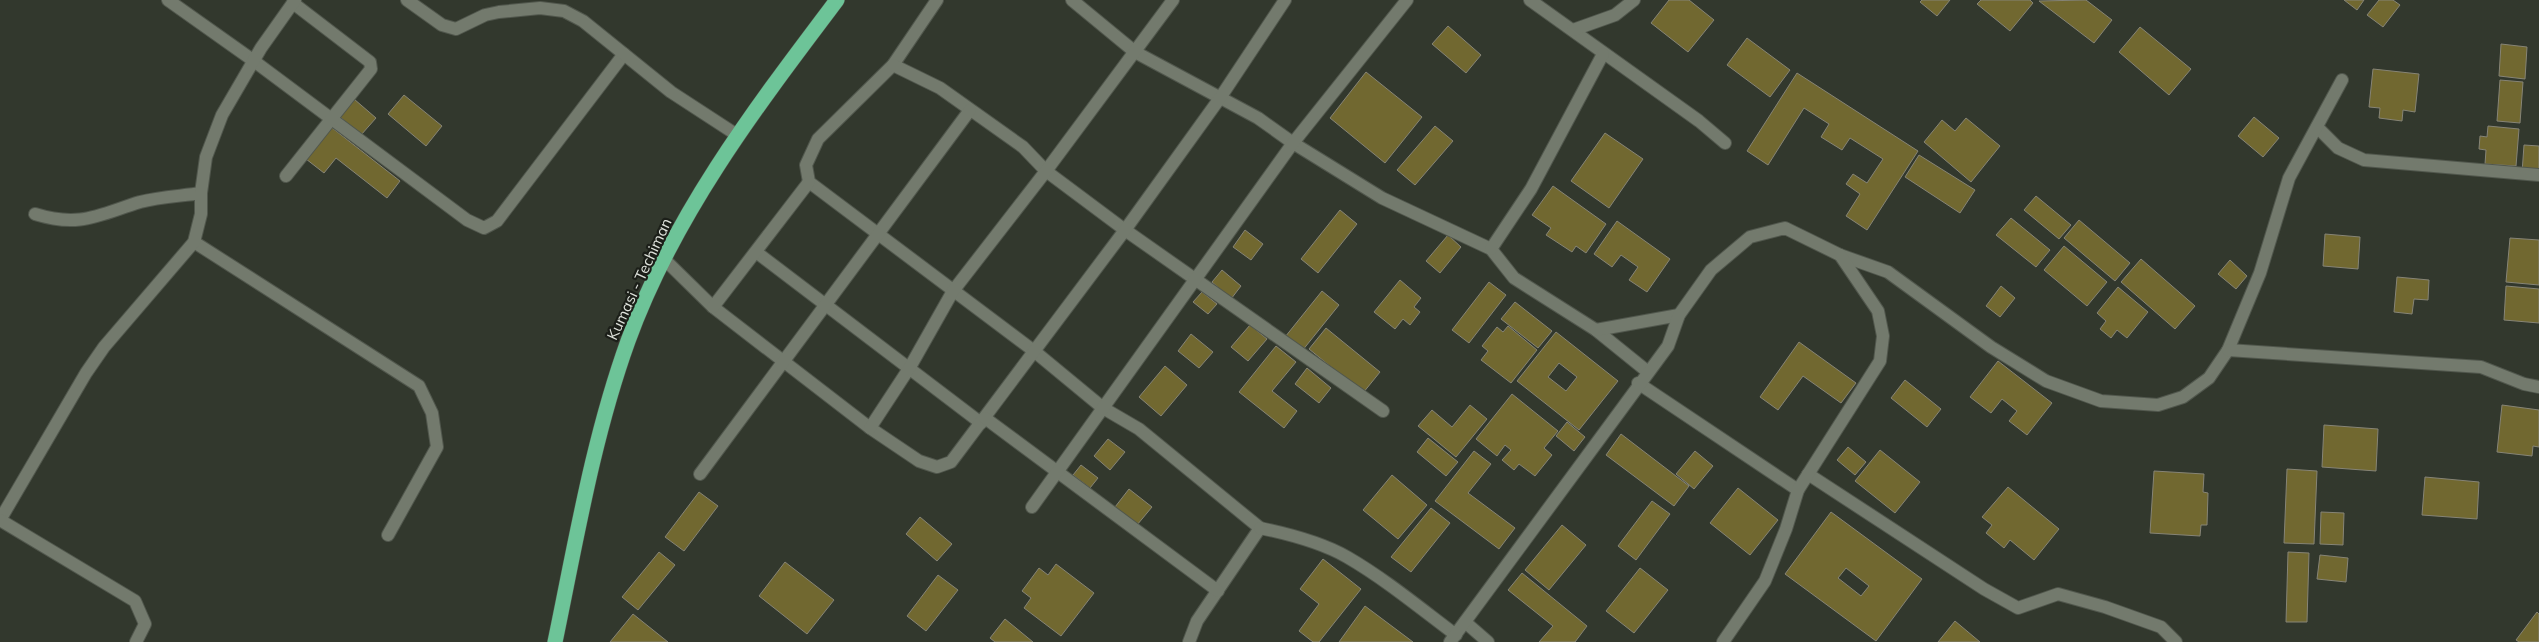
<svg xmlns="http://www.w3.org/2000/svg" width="2539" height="642" viewBox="0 0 2539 642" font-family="Mulish,sans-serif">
<rect width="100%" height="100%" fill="#32382d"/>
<!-- building -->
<g fill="#716830" stroke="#868476" fill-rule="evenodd">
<polygon points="1669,0 1689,0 1714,20 1688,52 1651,23"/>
<polygon points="1922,0 1950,0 1937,16 1920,2"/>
<polygon points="1981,0 2030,0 2033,3 2010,31 1977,4"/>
<polygon points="2086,0 2112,20 2094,43 2039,1"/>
<polygon points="2344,0 2364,0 2357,10"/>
<polygon points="2379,0 2393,0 2400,5 2383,27 2367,15"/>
<polygon points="1448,26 1481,55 1466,73 1432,44"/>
<polygon points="2140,27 2191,69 2169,95 2119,52"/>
<polygon points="1747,38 1790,70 1770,97 1727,65"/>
<polygon points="2501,44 2527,47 2525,79 2499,76"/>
<polygon points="2373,69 2419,74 2415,112 2403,110 2402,121 2379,118 2380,108 2369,107"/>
<polygon points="1366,72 1422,117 1385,163 1330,118"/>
<polygon points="1797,73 1918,151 1867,230 1846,216 1860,194 1846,184 1853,174 1867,183 1883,159 1850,138 1842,150 1821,137 1829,124 1804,108 1768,165 1747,151"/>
<polygon points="2500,80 2523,82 2520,123 2497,121"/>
<polygon points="404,95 442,126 426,146 388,114"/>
<polygon points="354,99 376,118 361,135 339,116"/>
<polygon points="2254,117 2279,138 2263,157 2238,136"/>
<polygon points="1966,118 2000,146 1971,182 1924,142 1942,120 1955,131"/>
<polygon points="1435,126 1453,141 1415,185 1397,170"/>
<polygon points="2488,126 2519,129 2516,166 2485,164 2486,150 2479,149 2480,136 2487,137"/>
<polygon points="331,127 400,181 387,198 336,158 324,173 306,159"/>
<polygon points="1605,133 1643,159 1609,208 1571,181"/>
<polygon points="2524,145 2539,146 2539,174 2522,173"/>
<polygon points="1919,155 1975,190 1960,213 1905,177"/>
<polygon points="1553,186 1606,224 1586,253 1576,246 1572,252 1546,235 1551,228 1532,215"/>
<polygon points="2036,196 2071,225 2059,239 2024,210"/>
<polygon points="1340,210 1357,224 1318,273 1301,259"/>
<polygon points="2011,218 2050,250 2036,267 1996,235"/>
<polygon points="2079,220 2130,263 2115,281 2064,238"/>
<polygon points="1617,221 1670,259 1647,292 1629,280 1638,267 1621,255 1612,267 1594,254"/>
<polygon points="1245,230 1263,244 1251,260 1233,247"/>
<polygon points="2325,234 2360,237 2358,269 2323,266"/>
<polygon points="1448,235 1461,247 1440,273 1426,261"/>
<polygon points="2510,238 2539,240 2539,285 2506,282"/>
<polygon points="2064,246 2107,282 2087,306 2044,270"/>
<polygon points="2141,259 2195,306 2175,329 2121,282"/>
<polygon points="2230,260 2247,276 2236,289 2218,274"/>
<polygon points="1222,270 1241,286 1231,299 1212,282"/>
<polygon points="2397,277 2429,280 2428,300 2414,299 2412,314 2394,312"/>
<polygon points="1400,280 1421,298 1414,307 1420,312 1410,325 1403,319 1395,329 1374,312"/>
<polygon points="1489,282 1506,295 1469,343 1452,330"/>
<polygon points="2001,286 2015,298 2000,317 1986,306"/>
<polygon points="2506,286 2539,289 2539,323 2504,320"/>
<polygon points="2118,287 2148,312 2127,338 2117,330 2111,338 2100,329 2106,321 2097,313"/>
<polygon points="1322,291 1339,305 1302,351 1285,337"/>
<polygon points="1202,292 1217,304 1208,314 1193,302"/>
<polygon points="1515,302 1552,331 1538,348 1501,319"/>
<polygon points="1250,325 1267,339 1248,361 1231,347"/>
<polygon points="1508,326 1537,350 1511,383 1481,360 1488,351 1482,346 1497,327 1503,332"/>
<polygon points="1326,328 1380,372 1363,393 1309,349"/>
<path d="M1556,332L1618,381L1579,430L1517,381ZM1559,363L1577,377L1566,391L1548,377Z"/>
<polygon points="1191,334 1213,352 1199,368 1178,351"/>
<polygon points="1799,342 1856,383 1841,403 1803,376 1778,410 1760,397"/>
<polygon points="1276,346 1296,362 1272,391 1297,411 1284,428 1239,392"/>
<polygon points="1998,361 2052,403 2027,435 2009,421 2017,411 2002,399 1991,413 1970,397"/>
<polygon points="1165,366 1187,385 1161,416 1139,397"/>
<polygon points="1307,368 1331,388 1319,403 1295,384"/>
<polygon points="1905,380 1941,409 1927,427 1891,398"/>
<polygon points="1512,394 1558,431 1544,448 1552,455 1535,476 1519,464 1514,470 1502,460 1511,450 1505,445 1497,456 1476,439"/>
<polygon points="1470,405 1487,419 1456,457 1418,426 1432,410 1452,427"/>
<polygon points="2502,405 2539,410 2539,447 2533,446 2532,456 2497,452"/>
<polygon points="1567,422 1585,437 1574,451 1556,436"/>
<polygon points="2324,425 2378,429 2376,471 2322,467"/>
<polygon points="1621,434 1689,486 1674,506 1606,455"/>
<polygon points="1428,438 1458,462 1446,476 1417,452"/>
<polygon points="1108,439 1125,452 1110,470 1094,456"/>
<polygon points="1848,447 1866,462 1855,475 1837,460"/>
<polygon points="1880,450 1920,482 1895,513 1855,481"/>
<polygon points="1474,451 1491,464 1468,493 1515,528 1499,549 1435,501"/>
<polygon points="1695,451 1713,466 1694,489 1676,474"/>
<polygon points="1081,465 1098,478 1090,488 1073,475"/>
<polygon points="2287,469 2317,471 2314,544 2284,543"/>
<polygon points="2154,471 2204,474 2203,492 2208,493 2207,525 2201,525 2200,536 2150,533"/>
<polygon points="1392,475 1427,505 1398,539 1363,510"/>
<polygon points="2425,477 2479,482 2477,519 2422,515"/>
<polygon points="2008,487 2059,529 2034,560 2010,540 2004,548 1986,533 1992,525 1982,517"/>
<polygon points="1738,488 1778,520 1750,555 1710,523"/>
<polygon points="1129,489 1152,507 1137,525 1115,507"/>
<polygon points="699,492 718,506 684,551 665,537"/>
<polygon points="1652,501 1670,514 1636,560 1618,546"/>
<polygon points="1431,508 1450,523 1411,572 1391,557"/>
<path d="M1831,512L1922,579L1876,641L1785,574ZM1846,568L1869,586L1861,596L1838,578Z"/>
<polygon points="2321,512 2344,513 2343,545 2320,544"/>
<polygon points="920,517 952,544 937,561 906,534"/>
<polygon points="1562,525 1586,545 1549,590 1525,570"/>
<polygon points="659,552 675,565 638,610 622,597"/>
<polygon points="2288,552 2309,553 2307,622 2286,622"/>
<polygon points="2320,555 2348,558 2346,582 2317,579"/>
<polygon points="1323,559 1361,589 1319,642 1313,642 1299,631 1319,604 1300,589"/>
<polygon points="785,562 834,600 807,634 759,596"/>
<polygon points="1056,564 1094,593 1061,636 1024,608 1031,598 1022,591 1039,568 1048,575"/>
<polygon points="1640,568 1668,590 1634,633 1606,611"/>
<polygon points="1522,573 1587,626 1575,642 1539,642 1553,626 1508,590"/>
<polygon points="938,575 958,590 926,631 907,616"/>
<polygon points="1365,606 1413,642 1339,642"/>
<polygon points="2537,612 2539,614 2539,642 2519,642 2516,640"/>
<polygon points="633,614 668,642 610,642"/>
<polygon points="1005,619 1033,642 995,642 990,638"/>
<polygon points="1955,621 1980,642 1938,642"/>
</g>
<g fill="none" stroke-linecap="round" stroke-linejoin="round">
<!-- minor casing -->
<g stroke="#51574d" stroke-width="14">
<g id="minor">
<polyline points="168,0 254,61 467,220 484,228 497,221 624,54"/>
<polyline points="407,0 442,25 456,29 485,15 499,12 540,8 564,11 583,21 671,92 737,135"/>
<polyline points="937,0 893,65 818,139 806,165 809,182 1034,351 1103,408 1139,429 1260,528 1197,621 1189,642"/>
<polyline points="1072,0 1135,52 1258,118 1293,143 1382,198 1491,249 1514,278 1596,330 1648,372"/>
<polyline points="1530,0 1699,121 1725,143"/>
<polyline points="1573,30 1615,15 1634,0"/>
<polyline points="893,65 940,88 1023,147 1046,171 1125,230 1383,411"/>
<polyline points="2317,127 2338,148 2364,160 2539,175"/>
<polyline points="286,176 371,69 370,62 293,3"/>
<path d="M35,214C80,228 98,215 140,202C159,197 181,196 201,193"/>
<polyline points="194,242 419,386 432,413 437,447 388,535"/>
<polyline points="1491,249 1531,189 1603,54"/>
<polyline points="756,252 981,423"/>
<polyline points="1840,255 1888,272 1991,347 2046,381 2101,401 2158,405 2183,397 2209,378 2228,350 2260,273 2289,178 2342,80"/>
<polyline points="664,259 713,307 870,428 919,461 937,467 951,462 1125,230 1220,98 1285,0"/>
<polyline points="713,307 809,182"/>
<polyline points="1596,330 1679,315"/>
<polyline points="2228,350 2481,367 2524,384 2539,387"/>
<polyline points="1638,383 1798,490"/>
<polyline points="985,418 1218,591"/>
<polyline points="870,428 910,367 953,291 1046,171 1173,0"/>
<polyline points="700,474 970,110"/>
<polyline points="1808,474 1984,589 2018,608 2058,594 2105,607 2161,627 2176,642"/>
<polyline points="1032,507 1293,143 1407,0"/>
<polyline points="0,520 86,373 104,347 194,242 201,214 201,193 206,157 222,115 261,48 295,0"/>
<polyline points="0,520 135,601 145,624 136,642"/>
<path d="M1260,528C1289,534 1321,542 1347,557C1385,579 1420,608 1456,635"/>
<polyline points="1465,622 1488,642"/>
<polyline points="1450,642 1668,346 1679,315 1711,270 1750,237 1785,228 1840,255 1878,311 1883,336 1880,361 1798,490 1786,529 1765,581 1723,642"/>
</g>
</g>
<!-- highway casing -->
<g stroke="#51574d" stroke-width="16">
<path id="highway" d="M555,642C576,541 593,438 628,341C674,214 757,106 837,0"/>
</g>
<!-- minor -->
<use href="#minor" stroke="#737a6d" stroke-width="12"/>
<!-- highway -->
<use href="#highway" stroke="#6dc498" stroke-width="15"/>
</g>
<g text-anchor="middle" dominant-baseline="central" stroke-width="4.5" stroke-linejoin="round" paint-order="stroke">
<!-- street labels -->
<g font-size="15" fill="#e0e4dd" stroke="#1c1f19">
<text transform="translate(639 279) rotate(-65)">Kumasi - Techiman</text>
</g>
</g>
</svg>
